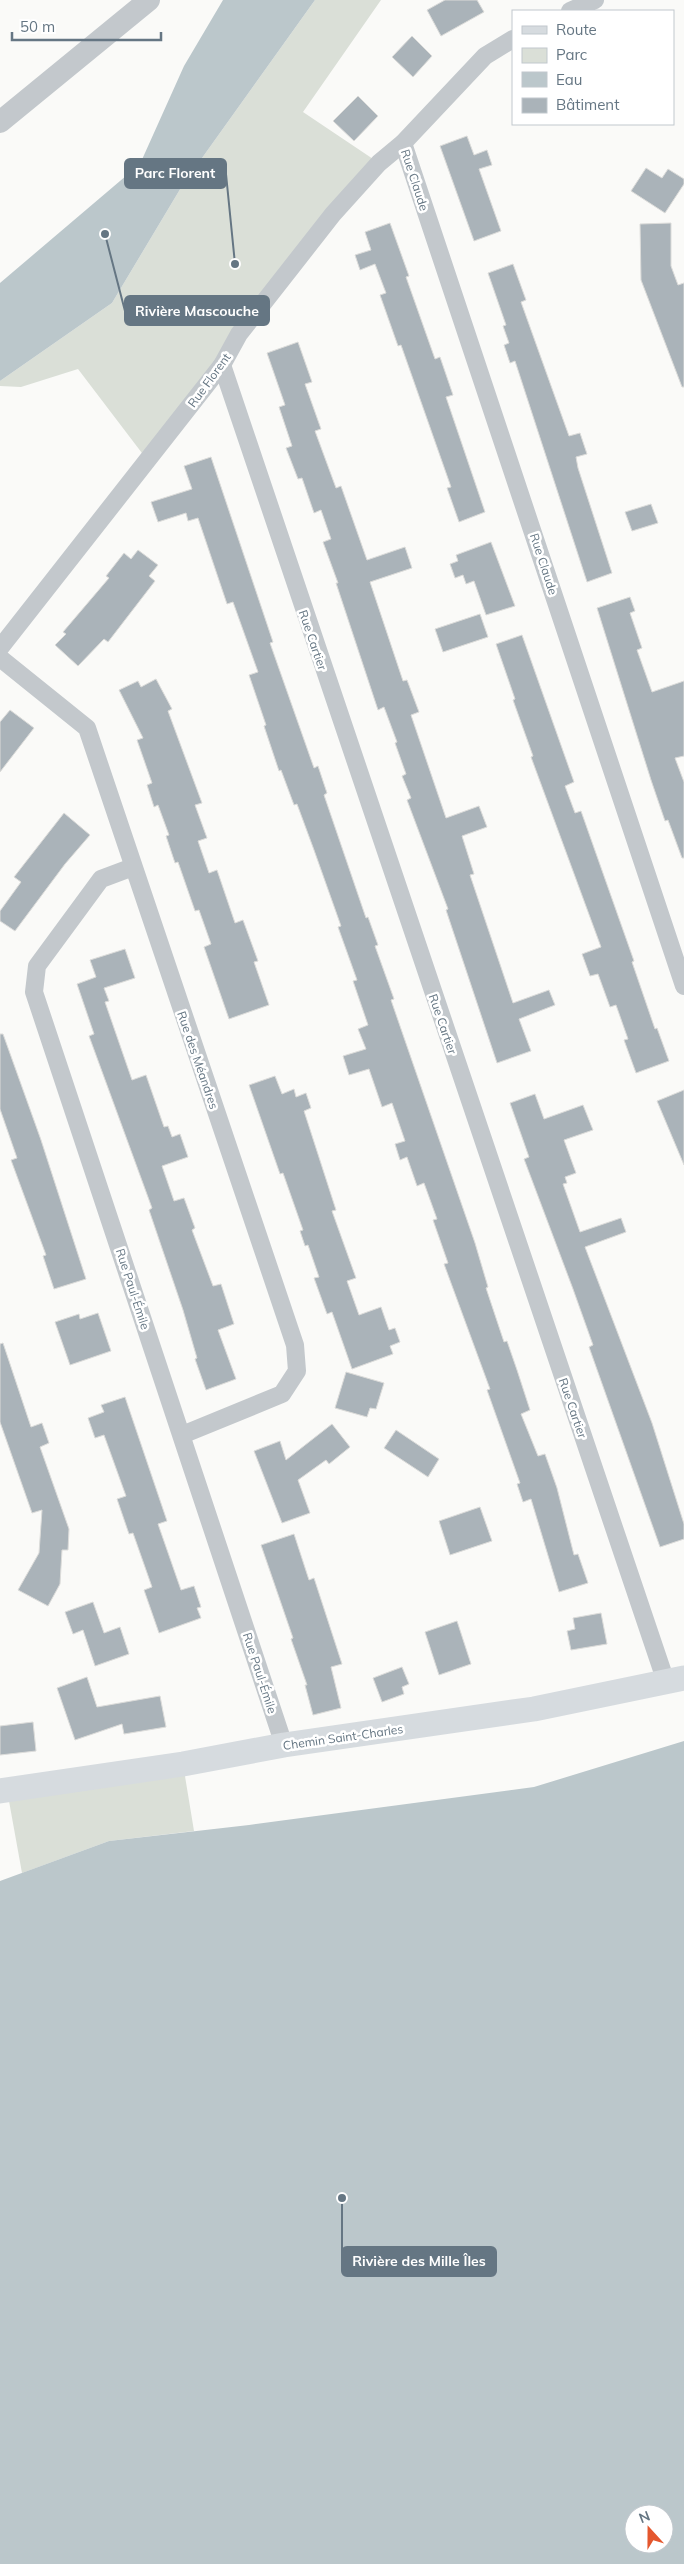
<svg xmlns="http://www.w3.org/2000/svg" width="684" height="2564" viewBox="0 0 684 2564" font-family="Mulish,sans-serif">
<rect width="100%" height="100%" fill="#fafaf8"/>
<!-- green -->
<g fill="#dadfd7">
<polygon points="315,0 381,0 303,112 379,163 148,461 78,369 21,387 0,386 0,381 112,303 182,186"/>
<polygon points="183,1764 194,1831 109,1841 22,1873 7,1790"/>
</g>
<!-- water -->
<g fill="#bbc7cb" fill-rule="evenodd">
<polygon points="223,0 315,0 182,186 112,303 0,381 0,283 140,164 184,66"/>
<path d="M684,1741V2564H0V1881L109,1841L249,1825L534,1787ZM634,2514H664V2544H634Z"/>
</g>
<!-- building -->
<g fill="#aab3b9" stroke="#dcdcda">
<polygon points="445,0 477,0 484,12 441,36 427,10"/>
<polygon points="412,36 432,56 413,77 392,57"/>
<polygon points="358,96 378,116 354,141 333,121"/>
<polygon points="467,136 474,155 487,150 492,165 479,169 501,231 474,241 440,146"/>
<polygon points="646,168 662,178 668,169 684,179 684,184 665,213 631,191"/>
<polygon points="390,223 409,276 406,277 435,359 440,357 453,395 446,397 485,512 459,522 447,488 451,487 401,345 398,346 380,295 386,293 375,264 360,270 355,255 371,250 365,232"/>
<polygon points="671,223 671,266 678,285 684,283 684,387 682,387 641,280 640,224"/>
<polygon points="513,264 526,300 521,302 569,436 580,433 587,454 576,457 578,468 612,573 587,582 515,361 510,363 504,345 509,343 503,326 506,325 488,273"/>
<polygon points="298,342 312,382 305,384 321,429 315,431 336,488 341,486 367,560 405,547 412,568 370,582 403,681 407,680 419,712 411,715 446,818 479,806 487,827 462,836 474,874 470,875 513,1003 549,990 555,1005 519,1019 531,1051 497,1063 446,910 448,909 407,800 411,798 402,776 406,774 395,743 397,742 384,707 378,710 336,583 338,583 323,542 331,539 321,510 314,513 302,478 298,479 286,448 292,446 279,407 285,405 267,353"/>
<polygon points="211,457 273,642 270,643 314,768 318,766 327,793 324,795 366,918 368,917 378,945 375,946 394,999 391,1000 475,1243 488,1287 486,1288 504,1342 507,1341 517,1370 530,1410 521,1414 538,1456 545,1454 557,1488 574,1555 578,1554 588,1583 559,1592 531,1499 523,1502 517,1484 520,1483 487,1390 490,1389 444,1264 448,1263 433,1220 437,1219 424,1183 417,1186 407,1157 400,1160 395,1144 405,1141 392,1103 382,1107 369,1069 349,1075 343,1056 366,1049 358,1029 368,1025 353,981 357,980 338,927 341,926 314,850 297,804 294,805 281,770 279,771 264,726 266,725 249,675 258,672 233,602 227,604 198,518 188,521 186,513 158,522 151,502 192,489 184,466"/>
<polygon points="651,504 658,523 632,531 625,512"/>
<polygon points="491,542 515,606 486,615 474,581 466,584 463,575 455,578 450,564 458,561 456,555"/>
<polygon points="138,550 158,565 149,576 155,581 108,642 104,639 78,666 55,645 66,634 63,632 109,578 106,576 124,553 131,559"/>
<polygon points="630,597 635,611 630,613 642,648 637,650 652,692 684,681 684,756 675,758 684,782 684,858 682,858 668,820 665,821 651,780 597,608"/>
<polygon points="480,614 488,637 443,652 435,629"/>
<polygon points="522,635 574,782 565,786 575,813 581,811 634,961 632,962 655,1029 657,1028 669,1061 636,1073 624,1040 628,1039 616,1005 610,1007 598,974 590,976 582,954 601,947 531,757 533,756 513,700 515,699 496,644"/>
<polygon points="156,679 172,709 168,711 202,803 195,805 207,838 198,841 209,873 217,870 235,923 243,920 258,961 254,962 269,1005 229,1019 204,947 211,944 199,910 195,911 178,862 175,863 166,836 169,835 158,805 154,807 147,785 152,783 137,740 143,738 119,690 138,681 141,687"/>
<polygon points="10,710 34,728 0,772 0,722"/>
<polygon points="64,813 90,835 65,864 15,931 0,921 0,911 21,882 14,877"/>
<polygon points="125,949 135,978 104,988 109,1001 105,1002 132,1080 146,1075 164,1127 168,1126 172,1137 180,1134 188,1157 162,1166 174,1201 184,1198 195,1228 192,1230 213,1286 221,1284 234,1324 218,1330 236,1379 206,1390 195,1359 197,1358 183,1310 149,1210 152,1208 89,1036 94,1034 77,984 96,977 90,960"/>
<polygon points="0,1034 3,1034 41,1140 86,1279 54,1289 43,1256 46,1255 11,1160 17,1158 0,1109"/>
<polygon points="275,1076 282,1094 294,1089 296,1097 306,1093 311,1108 304,1111 336,1210 332,1211 356,1278 347,1281 359,1315 381,1307 389,1330 395,1328 400,1342 390,1346 393,1354 352,1369 332,1312 327,1314 314,1278 319,1277 308,1245 305,1246 300,1231 303,1230 283,1173 280,1174 249,1085"/>
<polygon points="684,1090 684,1165 657,1101"/>
<polygon points="535,1094 544,1119 583,1105 593,1130 564,1140 576,1173 565,1177 567,1183 563,1184 580,1232 621,1218 626,1232 585,1247 652,1423 684,1524 684,1539 660,1547 589,1347 593,1345 573,1289 524,1159 529,1157 510,1103"/>
<polygon points="98,1313 111,1351 70,1365 55,1322 79,1314 80,1319"/>
<polygon points="3,1343 31,1427 42,1423 49,1443 40,1447 69,1529 68,1550 62,1550 60,1584 48,1606 18,1590 39,1553 42,1510 32,1513 0,1422 0,1344"/>
<polygon points="346,1372 384,1383 376,1409 370,1408 367,1417 335,1408"/>
<polygon points="125,1397 167,1521 158,1524 181,1590 194,1586 201,1607 197,1608 201,1618 159,1633 144,1590 152,1587 133,1533 129,1534 117,1499 126,1496 104,1435 95,1438 88,1418 104,1412 101,1405"/>
<polygon points="332,1424 350,1447 329,1464 326,1460 298,1480 310,1513 282,1523 254,1451 280,1441 286,1460"/>
<polygon points="396,1430 439,1459 428,1477 384,1448"/>
<polygon points="480,1507 492,1541 450,1555 439,1521"/>
<polygon points="294,1534 309,1580 314,1578 342,1664 331,1667 341,1708 313,1715 305,1685 307,1685 291,1639 293,1638 261,1545"/>
<polygon points="93,1602 104,1633 120,1627 129,1654 95,1666 83,1630 73,1634 65,1612"/>
<polygon points="601,1613 607,1644 571,1650 567,1631 575,1629 573,1618"/>
<polygon points="457,1621 471,1664 439,1675 425,1632"/>
<polygon points="402,1667 409,1684 402,1687 404,1694 382,1702 373,1678"/>
<polygon points="87,1677 97,1707 160,1696 166,1727 124,1734 122,1724 75,1740 57,1688"/>
<polygon points="33,1722 36,1751 0,1755 0,1726"/>
</g>
<g fill="none" stroke-linecap="round" stroke-linejoin="round">
<!-- minor -->
<g stroke="#c3c8cc" stroke-width="18">
<polyline points="570,11 595,0"/>
<polyline points="403,143 684,986"/>
<polyline points="222,365 666,1682"/>
<polyline points="0,648 222,365 239,334 333,214 379,163 403,143 485,56 513,39"/>
<polyline points="0,658 87,728 295,1345 297,1371 282,1394 182,1435"/>
<polyline points="133,867 101,879 37,966 34,992 284,1745"/>
</g>
<!-- tertiary -->
<polyline stroke="#c3c8cc" stroke-width="22" points="0,122 149,0"/>
<!-- secondary -->
<polyline stroke="#d6dbdf" stroke-width="25" points="0,1791 183,1764 284,1745 534,1709 684,1678"/>
</g>
<g text-anchor="middle" dominant-baseline="central" stroke-width="5" stroke-linejoin="round" paint-order="stroke">
<!-- street labels -->
<g font-size="12" fill="#657683" stroke="#fff">
<text transform="translate(415 180) rotate(72)">Rue Claude</text>
<text transform="translate(209 380) rotate(-54)">Rue Florent</text>
<text transform="translate(544 564) rotate(72)">Rue Claude</text>
<text transform="translate(313 640) rotate(71)">Rue Cartier</text>
<text transform="translate(443 1024) rotate(71)">Rue Cartier</text>
<text transform="translate(198 1060) rotate(71)">Rue des Méandres</text>
<text transform="translate(133 1289) rotate(72)">Rue Paul-Émile</text>
<text transform="translate(573 1408) rotate(71)">Rue Cartier</text>
<text transform="translate(260 1673) rotate(72)">Rue Paul-Émile</text>
<text transform="translate(343 1737) rotate(-8)">Chemin Saint-Charles</text>
</g>
</g>
<!-- callouts -->
<path fill="none" stroke="#657683" stroke-width="2" d="M235 264L226 174M105 234L125 311M342 2198L342 2261"/>
<g fill="#657683" stroke="#fff" stroke-width="2">
<circle cx="235" cy="264" r="5"/>
<circle cx="105" cy="234" r="5"/>
<circle cx="342" cy="2198" r="5"/>
</g>
<g fill="#657683" stroke="#657683" stroke-width="2">
<rect x="125" y="159" width="101" height="29" rx="5"/>
<rect x="125" y="296" width="144" height="29" rx="5"/>
<rect x="342" y="2247" width="154" height="29" rx="5"/>
</g>
<g font-size="14" text-anchor="middle" font-weight="bold" fill="#fff">
<text x="175" y="178">Parc Florent</text>
<text x="197" y="316">Rivière Mascouche</text>
<text x="419" y="2266">Rivière des Mille Îles</text>
</g>
<!-- legend -->
<rect x="512" y="10" width="162" height="115" fill="#ffffff" stroke="#c1c8cd"/>
<rect x="522" y="26" width="25" height="8" fill="#d6dbdf" stroke="#c1c8cd"/>
<text x="556" y="35" font-size="15" fill="#657683">Route</text>
<rect x="522" y="48" width="25" height="15" fill="#dadfd7" stroke="#c1c8cd"/>
<text x="556" y="60" font-size="15" fill="#657683">Parc</text>
<rect x="522" y="72" width="25" height="15" fill="#bbc7cb" stroke="#c1c8cd"/>
<text x="556" y="85" font-size="15" fill="#657683">Eau</text>
<rect x="522" y="98" width="25" height="15" fill="#aab3b9" stroke="#c1c8cd"/>
<text x="556" y="110" font-size="15" fill="#657683">Bâtiment</text>
<!-- north arrow -->
<g transform="translate(649 2529) rotate(339)"><circle r="24" fill="#ffffff" stroke="#c1c8cd"/>
<path d="M0-4L9 19L0 12L-9 19Z" fill="#e4572e"/>
<text y="-8" font-size="14" font-weight="bold" text-anchor="middle" fill="#657683">N</text>
</g>
<!-- scale -->
<path d="M12 32v8h149v-8" fill="none" stroke="#657683" stroke-width="2.5"/>
<text x="20" y="32" font-size="15" fill="#657683" stroke="#ffffff" stroke-width="4" paint-order="stroke">50 m</text>
</svg>
